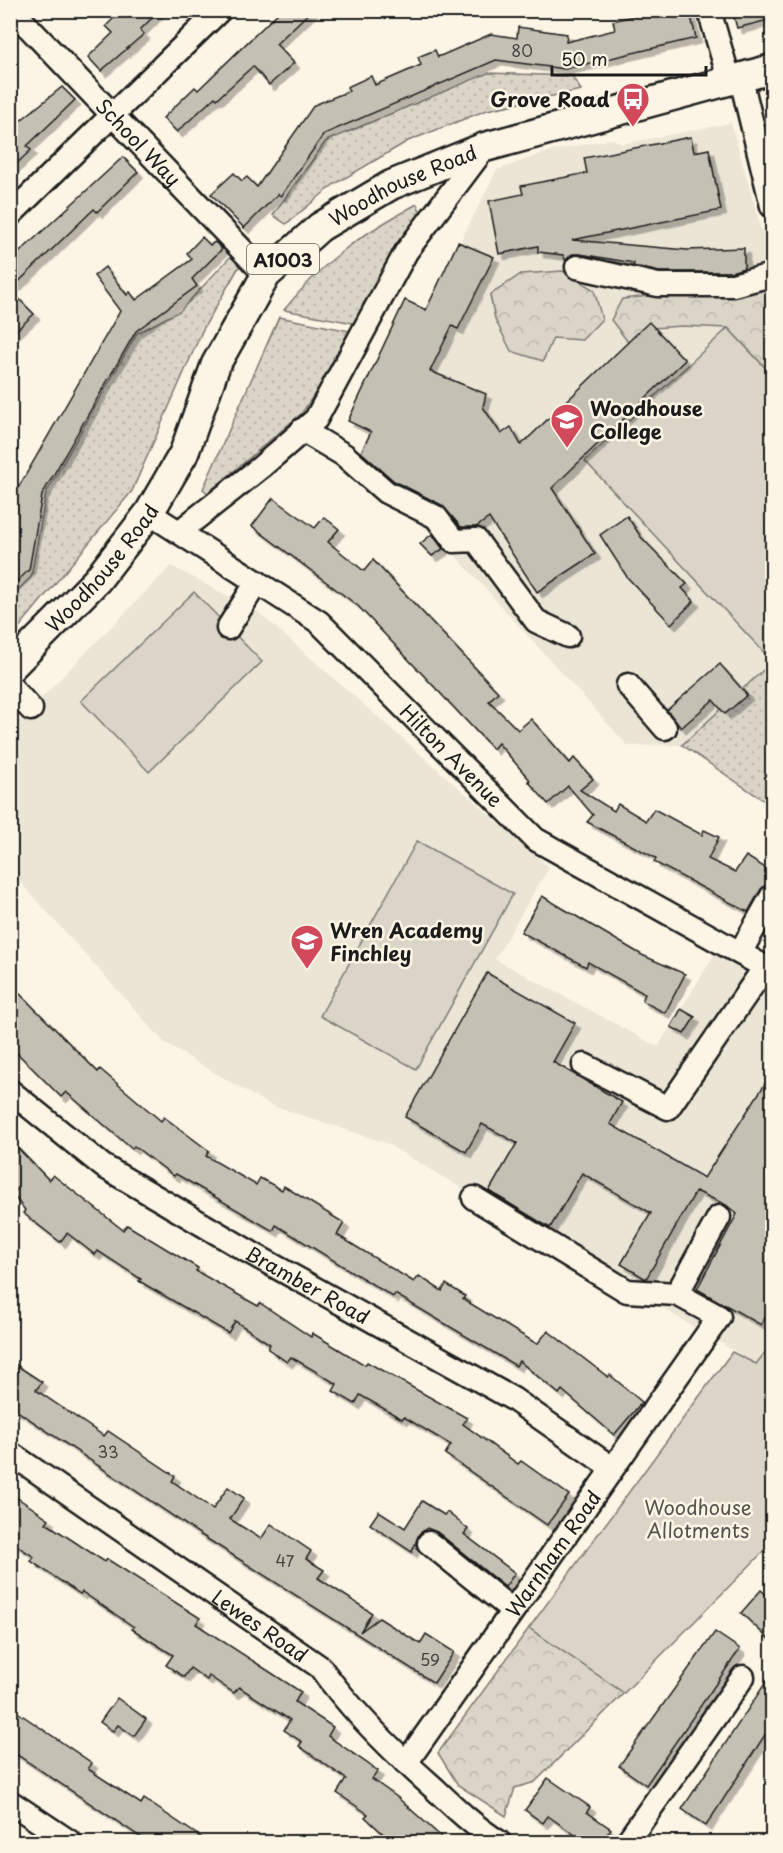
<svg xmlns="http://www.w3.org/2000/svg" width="783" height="1853" viewBox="0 0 783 1853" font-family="'Playpen Sans',sans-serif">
<defs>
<pattern id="grass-dots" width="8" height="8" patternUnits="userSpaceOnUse" patternTransform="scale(1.5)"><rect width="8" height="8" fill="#dbd5c8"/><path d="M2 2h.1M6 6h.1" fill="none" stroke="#bbb6ab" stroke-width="1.8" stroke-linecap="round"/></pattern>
<pattern id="forest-crowns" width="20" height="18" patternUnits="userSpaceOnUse" patternTransform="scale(1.5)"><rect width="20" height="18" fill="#dbd5c8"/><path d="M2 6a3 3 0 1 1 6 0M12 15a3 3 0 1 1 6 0" fill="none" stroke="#bbb6ab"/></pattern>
<filter id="shadow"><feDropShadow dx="5.5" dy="5.5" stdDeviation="0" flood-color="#0004"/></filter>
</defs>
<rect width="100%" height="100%" fill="#fcf5e5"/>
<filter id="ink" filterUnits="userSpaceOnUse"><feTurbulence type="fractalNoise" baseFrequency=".0167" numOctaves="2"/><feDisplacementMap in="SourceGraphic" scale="12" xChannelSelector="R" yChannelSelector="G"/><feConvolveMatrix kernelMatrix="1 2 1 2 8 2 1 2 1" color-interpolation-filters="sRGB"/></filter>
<g filter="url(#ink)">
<!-- built -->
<g fill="#ebe5d6">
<polygon points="731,123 761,228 772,249 772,806 682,745 628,746 443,542 351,474 370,432 348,421 405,300 426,309 497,170 550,151 613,139 622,144"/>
<polygon points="171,566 257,611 549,867 495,959 658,1047 716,952 772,980 772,1344 756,1364 386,1143 268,1104 166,1044 11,872 10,730"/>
</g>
<!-- grass -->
<g fill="url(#grass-dots)" stroke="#7c7872" stroke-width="1.5">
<polygon points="488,73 572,76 581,90 487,110 408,141 333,185 286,224 273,215 326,141"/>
<path d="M417,204L422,215L392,252L358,324L284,310C326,258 359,236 417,204Z"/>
<polygon points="231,256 240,265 203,329 132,491 11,637 11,597 31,577 46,493 137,333 180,311"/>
<polygon points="279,317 355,332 302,413 208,493 203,489"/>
<polygon points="772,662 772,806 682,745"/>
</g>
<!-- forest -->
<g fill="url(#forest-crowns)" stroke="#7c7872" stroke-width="1.5">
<polygon points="563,271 594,290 602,319 582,340 553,338 543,361 511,351 495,319 490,295 521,274"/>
<polygon points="772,283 772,375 728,328 682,326 653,328 628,342 611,320 622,299"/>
<polygon points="529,1628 624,1693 535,1782 515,1788 506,1816 458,1785 438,1753"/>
</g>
<!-- garden -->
<g fill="#dbd5c8" stroke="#7c7872" stroke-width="1.5">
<polygon points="728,328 772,375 772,661 585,461"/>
<polygon points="194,592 262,662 149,772 81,701"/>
<polygon points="417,841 513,894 416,1069 320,1016"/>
<polygon points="772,1344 772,1543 624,1693 529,1628 732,1352 756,1364"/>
</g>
<!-- building -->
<g fill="#c4c0b3" stroke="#1c1c1c" stroke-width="1.5" filter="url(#shadow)">
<polygon points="122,10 160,10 140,30 144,34 101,71 88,57 113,33 106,26"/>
<polygon points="281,10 312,10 276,44 294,63 269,85 253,66 217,99 215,97 177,132 163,118 195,87 198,90"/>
<polygon points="656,10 666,10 668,17 690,12 696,38 565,69 496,60 324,134 281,196 278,194 244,228 211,194 234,173 242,181 247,177 257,187 314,105 349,91 347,87 371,76 375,85 421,65 418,57 435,50 438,57 491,34 517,38 518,27 567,34 566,42 615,30 613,21"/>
<polygon points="732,10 772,10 772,19 737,28"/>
<polygon points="62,87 75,100 27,146 31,150 10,170 10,129"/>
<polygon points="691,137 694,152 709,149 721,210 572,240 687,250 744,248 744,268 731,272 659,272 633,266 634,263 580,254 572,254 566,261 563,255 538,252 538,246 499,254 489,201 523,194 521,186 587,173 584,158"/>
<polygon points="123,157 138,172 97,212 94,209 10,290 10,261"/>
<polygon points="202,237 210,245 215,242 222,249 192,279 197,286 136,331 42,495 29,570 10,588 10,530 17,490 120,311 94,276 105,267 127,295 130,292 136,300 192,259 187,253"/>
<polygon points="458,242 494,257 458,329 452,326 430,371 486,394 483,407 501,434 511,427 521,445 649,322 685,360 552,488 595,554 537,592 489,518 476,527 461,527 442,505 394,481 361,452 371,432 348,421 405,300 426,310"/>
<polygon points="10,290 34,314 10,336"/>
<polygon points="273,498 315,528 324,517 339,529 328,542 364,571 373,560 498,692 489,701 518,730 531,719 570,763 574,758 593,779 580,790 614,811 618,804 646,821 654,809 702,835 704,830 719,837 708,859 735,872 746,856 772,872 772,883 761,889 748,912 654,862 656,858 587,822 593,815 568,786 548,804 528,781 530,780 498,743 493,749 358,606 252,526"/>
<polygon points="627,516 641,537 687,584 682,588 694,601 671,624 627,577 600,535"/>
<polygon points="432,534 443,549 432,556 420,544"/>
<polygon points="720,664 747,695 725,714 713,700 681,728 667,710"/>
<polygon points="542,896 642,955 685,974 665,1013 642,1001 645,994 588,962 586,967 521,932"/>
<polygon points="487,973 575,1023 553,1062 622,1102 610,1124 704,1178 772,1073 772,1304 761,1325 697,1289 737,1214 726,1205 696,1191 646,1279 621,1264 651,1213 582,1173 550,1228 489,1191 517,1143 482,1124 466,1152 405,1117"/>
<polygon points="10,984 98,1072 100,1069 161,1121 164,1117 209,1151 206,1156 256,1185 260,1178 282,1190 284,1186 344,1223 337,1235 414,1282 419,1276 442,1291 446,1284 465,1296 463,1299 537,1344 548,1331 608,1377 610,1375 642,1402 614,1435 562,1390 559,1394 519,1361 516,1366 395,1294 393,1297 276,1225 273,1231 176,1174 174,1176 134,1146 132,1149 66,1092 61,1097 10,1046"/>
<polygon points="681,1009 695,1017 684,1034 671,1027"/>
<polygon points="10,1140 49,1180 53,1175 123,1230 127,1225 198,1268 196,1271 258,1306 260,1303 311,1337 312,1333 365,1365 367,1362 467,1418 463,1424 518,1464 521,1461 569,1495 547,1525 445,1454 451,1445 404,1417 402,1419 360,1395 355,1404 333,1391 337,1384 291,1357 287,1362 268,1349 270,1344 235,1321 228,1333 139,1281 141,1279 98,1251 95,1255 67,1233 60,1242 23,1213 25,1210 12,1194 16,1190 10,1184"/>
<polygon points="10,1361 42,1382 36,1390 104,1436 108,1431 175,1476 172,1481 213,1509 228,1487 244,1498 230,1519 261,1539 271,1524 311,1551 306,1559 324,1570 318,1578 372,1613 360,1632 379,1618 420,1644 426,1634 454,1652 434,1683 201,1535 10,1406"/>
<polygon points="10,1493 49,1519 46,1523 105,1562 107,1559 200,1618 196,1624 301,1692 295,1702 333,1727 328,1736 378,1771 372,1779 397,1797 447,1842 392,1842 365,1817 368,1814 337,1793 346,1779 299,1746 302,1742 284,1730 290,1720 239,1687 234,1693 209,1676 207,1680 190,1668 184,1677 166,1665 173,1655 132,1629 134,1627 82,1592 80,1594 31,1561 34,1557 10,1541"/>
<polygon points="422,1501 444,1515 447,1512 468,1529 464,1534 515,1573 505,1587 437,1532 427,1528 419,1534 412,1552 370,1524 379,1511 405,1528"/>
<polygon points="761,1590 772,1600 772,1642 741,1613"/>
<polygon points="715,1632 740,1649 646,1785 619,1766"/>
<polygon points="772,1673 772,1724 706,1826 682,1809"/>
<polygon points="117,1698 146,1719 134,1736 118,1725 113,1731 100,1722"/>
<polygon points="10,1707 92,1763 88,1769 141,1804 144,1799 208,1842 148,1842 10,1750"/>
<polygon points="548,1778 590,1807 587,1812 611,1829 601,1842 585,1842 548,1816 543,1823 525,1810"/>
</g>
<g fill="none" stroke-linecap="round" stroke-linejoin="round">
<!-- minor casing -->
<g stroke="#1c1c1c" stroke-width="27">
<g id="minor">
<path id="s1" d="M12,10L266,275"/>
<polyline points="709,10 730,82"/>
<polyline points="741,79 772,206"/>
<polyline points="10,215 220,10"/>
<polyline points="577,267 658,285 733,285 772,275"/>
<polyline points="302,430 344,455 386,492 436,517 454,541 476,540 536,621 568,636"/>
<path id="s2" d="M149,513L319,622L535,839L772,971"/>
<polyline points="179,532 261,467 316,419 406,252 485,147"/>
<polyline points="228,628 257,582"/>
<polyline points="628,685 665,728"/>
<polyline points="10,686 31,709"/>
<polyline points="740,953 772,896"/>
<polyline points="584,1065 668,1108 765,967"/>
<path id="s3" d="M10,1091L103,1166L251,1253L513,1399L612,1468"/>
<polyline points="474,1198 627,1291 677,1294"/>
<path id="s4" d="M10,1453L320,1667C353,1713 393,1752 435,1789C455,1808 475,1827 499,1842"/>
<polyline points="429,1543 512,1610"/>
<path id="s5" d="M406,1763L719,1317L677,1294L719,1217"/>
<polyline points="10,1802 70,1842"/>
<polyline points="627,1842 743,1677"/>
</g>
</g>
<!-- major casing -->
<g stroke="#1c1c1c" stroke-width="33">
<g id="major">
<path id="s6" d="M10,668L97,580L149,513L184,453L216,364L266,275L320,227L391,185L485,147L772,69"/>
</g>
</g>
<!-- minor -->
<use href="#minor" stroke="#fcf5e5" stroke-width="22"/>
<!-- major -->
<use href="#major" stroke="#fcf5e5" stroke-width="28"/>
</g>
</g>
<!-- icons -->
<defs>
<g id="bus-pin" transform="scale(1.725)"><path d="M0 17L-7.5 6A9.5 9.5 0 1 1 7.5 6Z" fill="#d1495b" stroke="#fcf5e5"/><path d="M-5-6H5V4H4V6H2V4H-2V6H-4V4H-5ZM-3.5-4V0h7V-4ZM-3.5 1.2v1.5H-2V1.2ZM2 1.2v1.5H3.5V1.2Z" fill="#fff"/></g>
<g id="university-pin" transform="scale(1.725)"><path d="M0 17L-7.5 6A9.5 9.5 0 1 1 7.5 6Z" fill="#d1495b" stroke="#fcf5e5"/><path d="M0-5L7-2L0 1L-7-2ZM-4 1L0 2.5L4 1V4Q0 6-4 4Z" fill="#fff"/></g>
<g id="school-pin" transform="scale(1.725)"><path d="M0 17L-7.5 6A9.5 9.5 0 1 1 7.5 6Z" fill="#d1495b" stroke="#fcf5e5"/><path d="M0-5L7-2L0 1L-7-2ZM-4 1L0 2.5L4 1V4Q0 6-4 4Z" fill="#fff"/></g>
</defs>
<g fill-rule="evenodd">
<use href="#bus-pin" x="633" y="99"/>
<use href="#university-pin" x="567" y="420"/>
<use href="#school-pin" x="307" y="941"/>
</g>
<g text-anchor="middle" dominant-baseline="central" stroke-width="5" stroke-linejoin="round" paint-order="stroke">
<!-- number labels -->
<g font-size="16" fill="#464542">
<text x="522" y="50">80</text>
<text x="108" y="1451">33</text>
<text x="285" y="1560">47</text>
<text x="430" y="1659">59</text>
</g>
<!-- shield labels -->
<rect fill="#fcf5e5" stroke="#5f5d58" stroke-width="1.5" x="247" y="244" width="72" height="30" rx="4.5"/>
<g font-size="18" font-weight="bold" fill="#1c1c1c">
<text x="283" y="259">A1003</text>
</g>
<!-- poi labels -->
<g font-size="20" font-weight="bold" fill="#1c1c1c" stroke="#fcf5e5" text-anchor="start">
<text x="610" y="99" text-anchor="end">Grove Road</text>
<text x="590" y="408">Woodhouse<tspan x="590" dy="23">College</tspan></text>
<text x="330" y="930">Wren Academy<tspan x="330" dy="23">Finchley</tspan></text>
</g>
<!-- street labels -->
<g font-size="20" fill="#1c1c1c" stroke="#fcf5e5">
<text stroke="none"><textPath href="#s1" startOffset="183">School Way</textPath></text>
<text stroke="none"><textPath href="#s6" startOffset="640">Woodhouse Road</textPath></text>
<text stroke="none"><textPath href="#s6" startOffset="136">Woodhouse Road</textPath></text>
<text stroke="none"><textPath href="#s2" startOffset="390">Hilton Avenue</textPath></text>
<text stroke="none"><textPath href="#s3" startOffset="356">Bramber Road</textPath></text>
<text stroke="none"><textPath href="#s5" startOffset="256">Warnham Road</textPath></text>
<text stroke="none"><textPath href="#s4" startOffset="304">Lewes Road</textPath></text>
</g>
<!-- park labels -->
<g font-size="20" fill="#555450" stroke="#fcf5e5">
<text x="698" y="1507">Woodhouse<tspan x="698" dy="23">Allotments</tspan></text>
</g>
</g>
<!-- margin -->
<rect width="783" height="1853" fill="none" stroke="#fcf5e5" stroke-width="36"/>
<rect x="18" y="18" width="747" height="1817" fill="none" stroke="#1c1c1c" stroke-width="2" filter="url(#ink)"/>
<!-- scale -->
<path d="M552 66v9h154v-9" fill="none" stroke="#1c1c1c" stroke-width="3"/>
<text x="561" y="66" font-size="18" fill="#1c1c1c" stroke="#fcf5e5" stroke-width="4.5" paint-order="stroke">50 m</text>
</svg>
